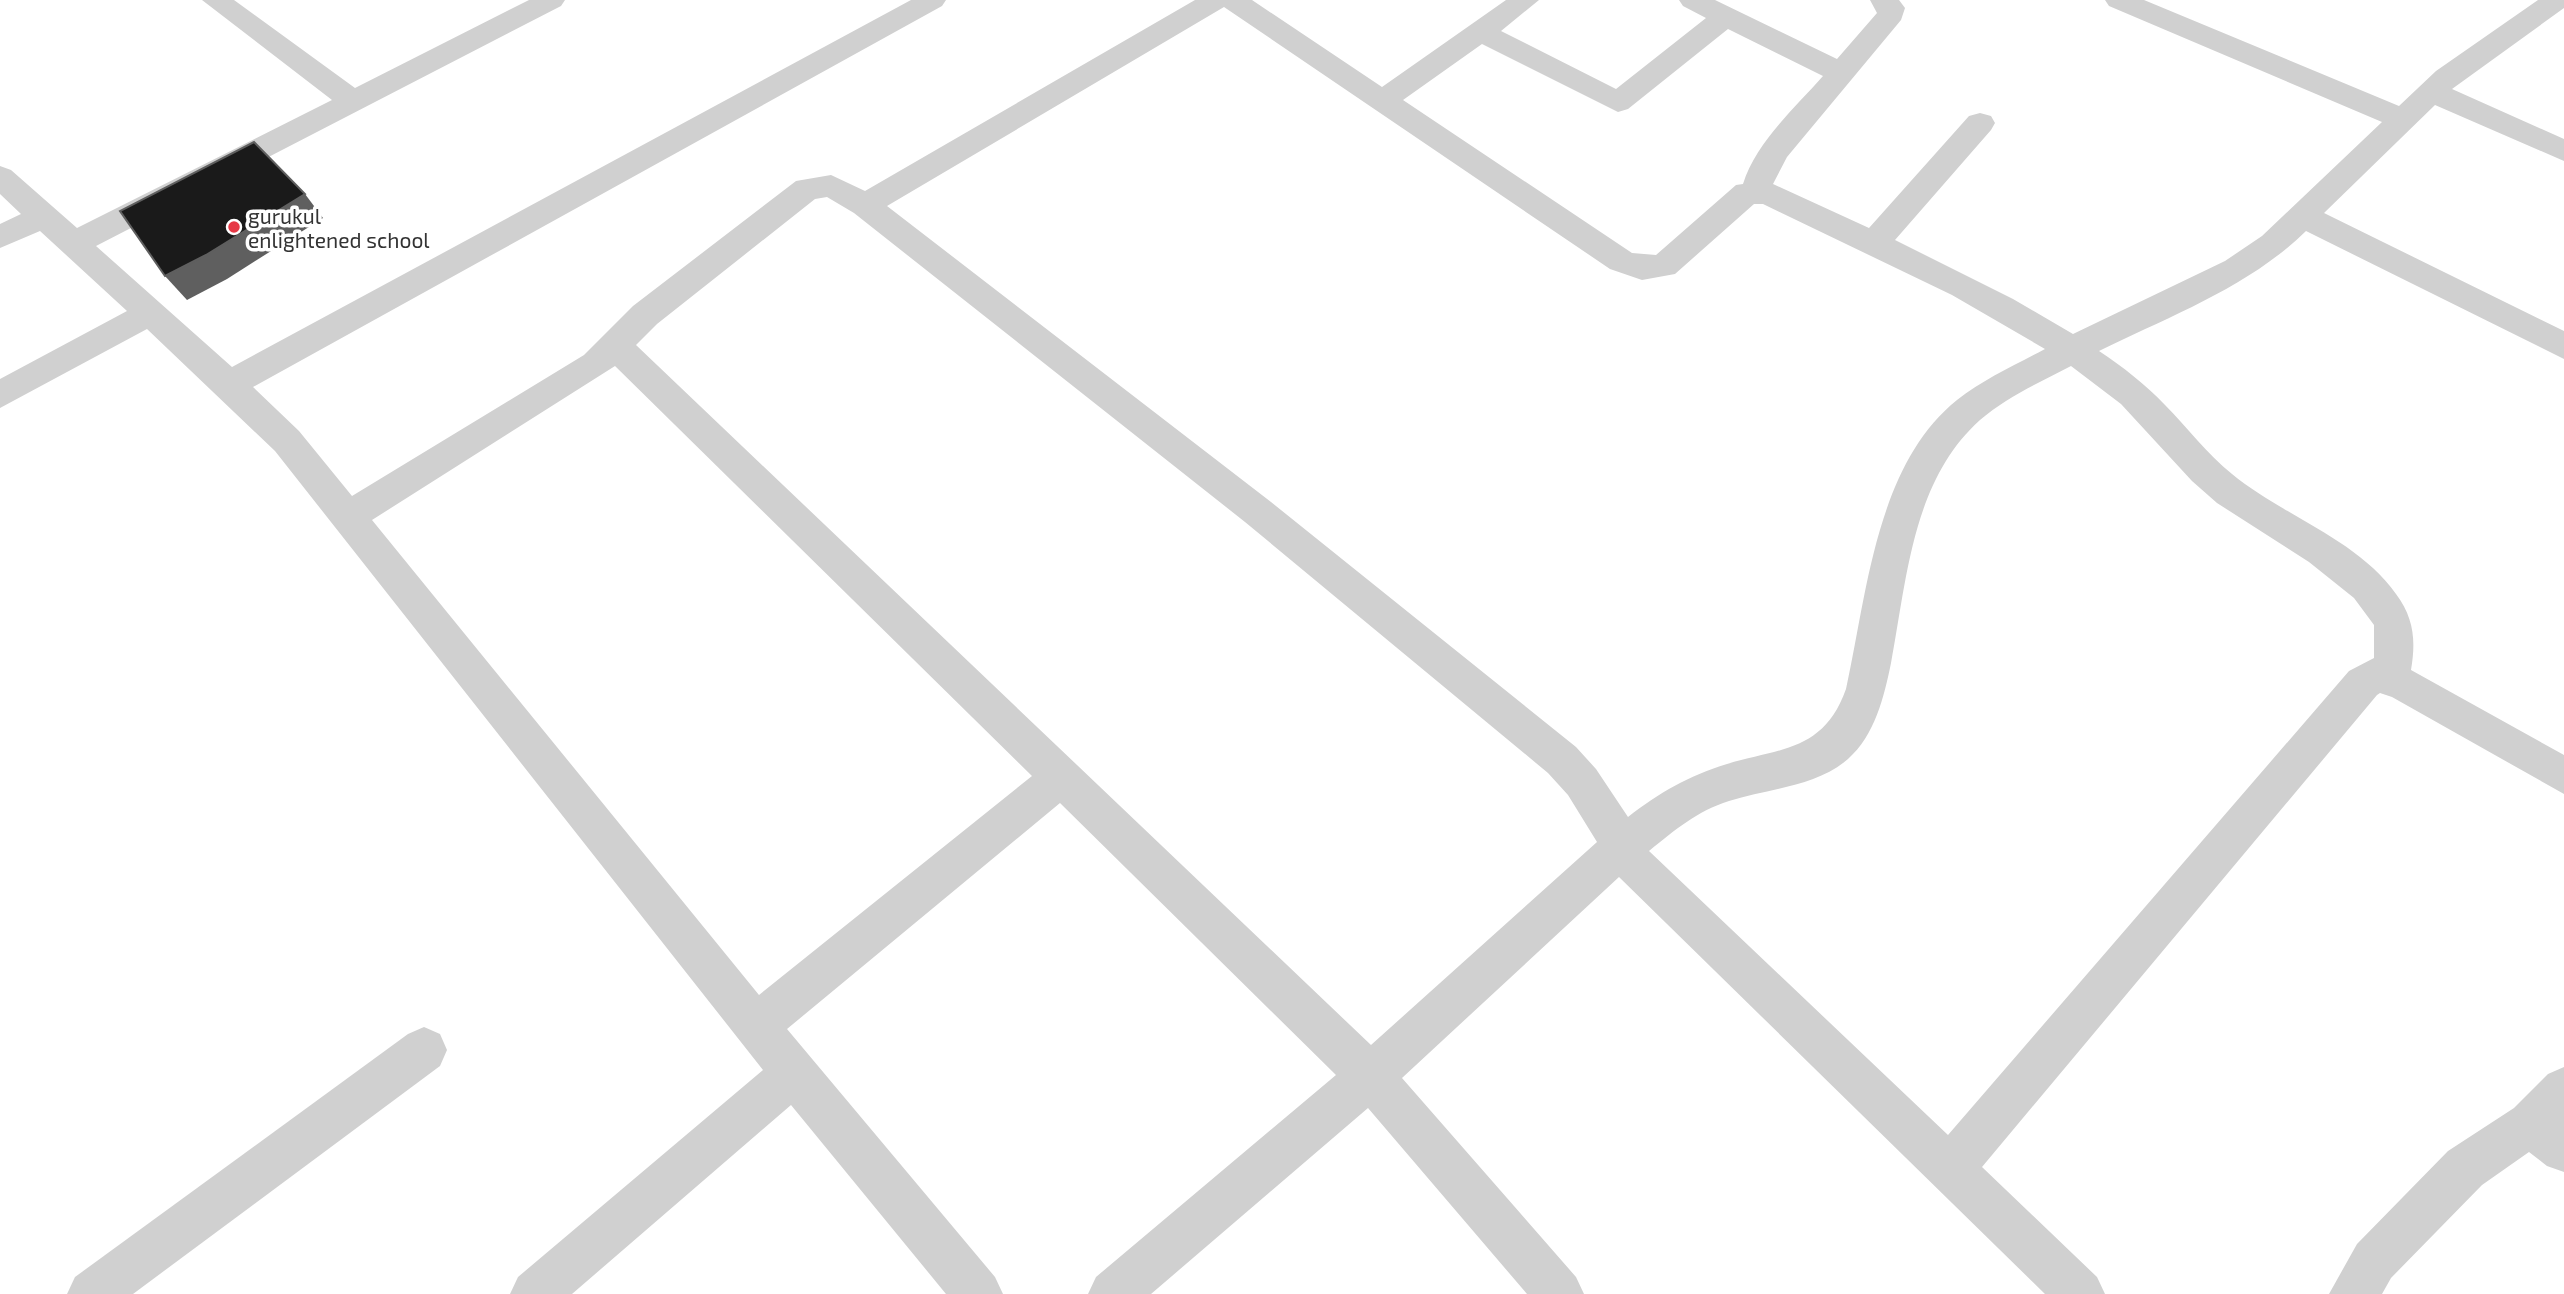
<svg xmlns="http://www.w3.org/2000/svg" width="2564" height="1294" viewBox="0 0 2564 1294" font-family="'Exo 2',sans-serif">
<rect width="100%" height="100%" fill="#fff"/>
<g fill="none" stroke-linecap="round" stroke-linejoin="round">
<!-- minor -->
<g fill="#d0d0d0" fill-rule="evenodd">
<path d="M202,0H234L355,88L529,0H565L561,6L96,246L232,367L911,0H946L942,6L253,387L299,431L352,496L584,355L633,306L796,181L831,175L865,191L1195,0H1252L1382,87L1506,0H1539L1501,31L1616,89L1706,18L1683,6L1679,0H1715L1837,59L1877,13L1870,0H1899L1905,8L1901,20L1787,157L1773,184L1869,228L1969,116L1980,113L1991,116L1995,123L1991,130L1895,240L2013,299L2073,334L2225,261L2262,236L2382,122L2109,6L2105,0H2144L2399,106L2436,71L2538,0H2564V8L2452,89L2564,139V161L2435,105L2324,213L2564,331V359L2306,231C2249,287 2170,316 2099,351C2123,367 2145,384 2165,405C2188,428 2207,454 2232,474C2283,516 2357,539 2396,594C2414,618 2416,641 2411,670L2564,755V794L2392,697L2380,693L2377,695L1982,1167L2097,1277L2105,1294H2045L1619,877L1402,1078L1576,1277L1584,1294H1527L1368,1108L1151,1294H1088L1096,1277L1336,1075L1060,803L787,1029L995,1277L1003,1294H946L791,1105L572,1294H510L518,1277L763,1070L275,451L147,329L0,408V379L127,311L40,231L0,248V224L21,214L0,194V166L11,170L77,228L332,100ZM1224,7L1610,269L1642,280L1675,274L1754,204H1763L1952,295L2045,349C2015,365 1984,379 1957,400C1876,465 1867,594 1846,689C1824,751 1781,748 1727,764C1688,776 1659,793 1628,817L1596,769L1576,747L1271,502L887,206ZM1728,29L1823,76C1795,108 1756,142 1743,184L1736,185L1656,255L1632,253L1403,100L1482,44L1618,112L1628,109ZM827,197L854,213L1245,522L1548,773L1568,795L1597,842L1371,1045L636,345L657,324L815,199ZM615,366L1032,776L759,995L372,520ZM2071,366L2121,404L2192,481L2217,503L2309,562L2354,598L2374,625V658L2349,671L1948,1135L1649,851C1675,830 1697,811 1729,801C1769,788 1816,787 1848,759C1875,735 1884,697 1891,663C1907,579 1912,481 1980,420C2007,397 2040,382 2071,366Z"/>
<polygon points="424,1027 440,1034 447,1050 440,1066 133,1294 67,1294 75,1277 408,1034"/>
<polygon points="2564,1067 2564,1172 2547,1166 2529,1152 2482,1185 2391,1278 2382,1294 2329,1294 2357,1244 2448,1151 2514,1108 2548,1074"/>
</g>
</g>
<!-- shaded-wall -->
<polygon fill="#5f5f5f" points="305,194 323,218 227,279 187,300 165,276"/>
<!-- building -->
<polygon fill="#1a1a1a" stroke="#5f5f5f" stroke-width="2" points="254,142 305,194 206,255 165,276 120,211"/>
<!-- markers -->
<circle fill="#e63946" stroke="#fff" stroke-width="2.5" cx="234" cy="227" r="7"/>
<g text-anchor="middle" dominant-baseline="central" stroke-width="7" stroke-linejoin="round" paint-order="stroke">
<!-- poi labels -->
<g font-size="21" fill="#333" stroke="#fff" text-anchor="start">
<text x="248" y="215">gurukul<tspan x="248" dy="24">enlightened school</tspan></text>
</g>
</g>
</svg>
